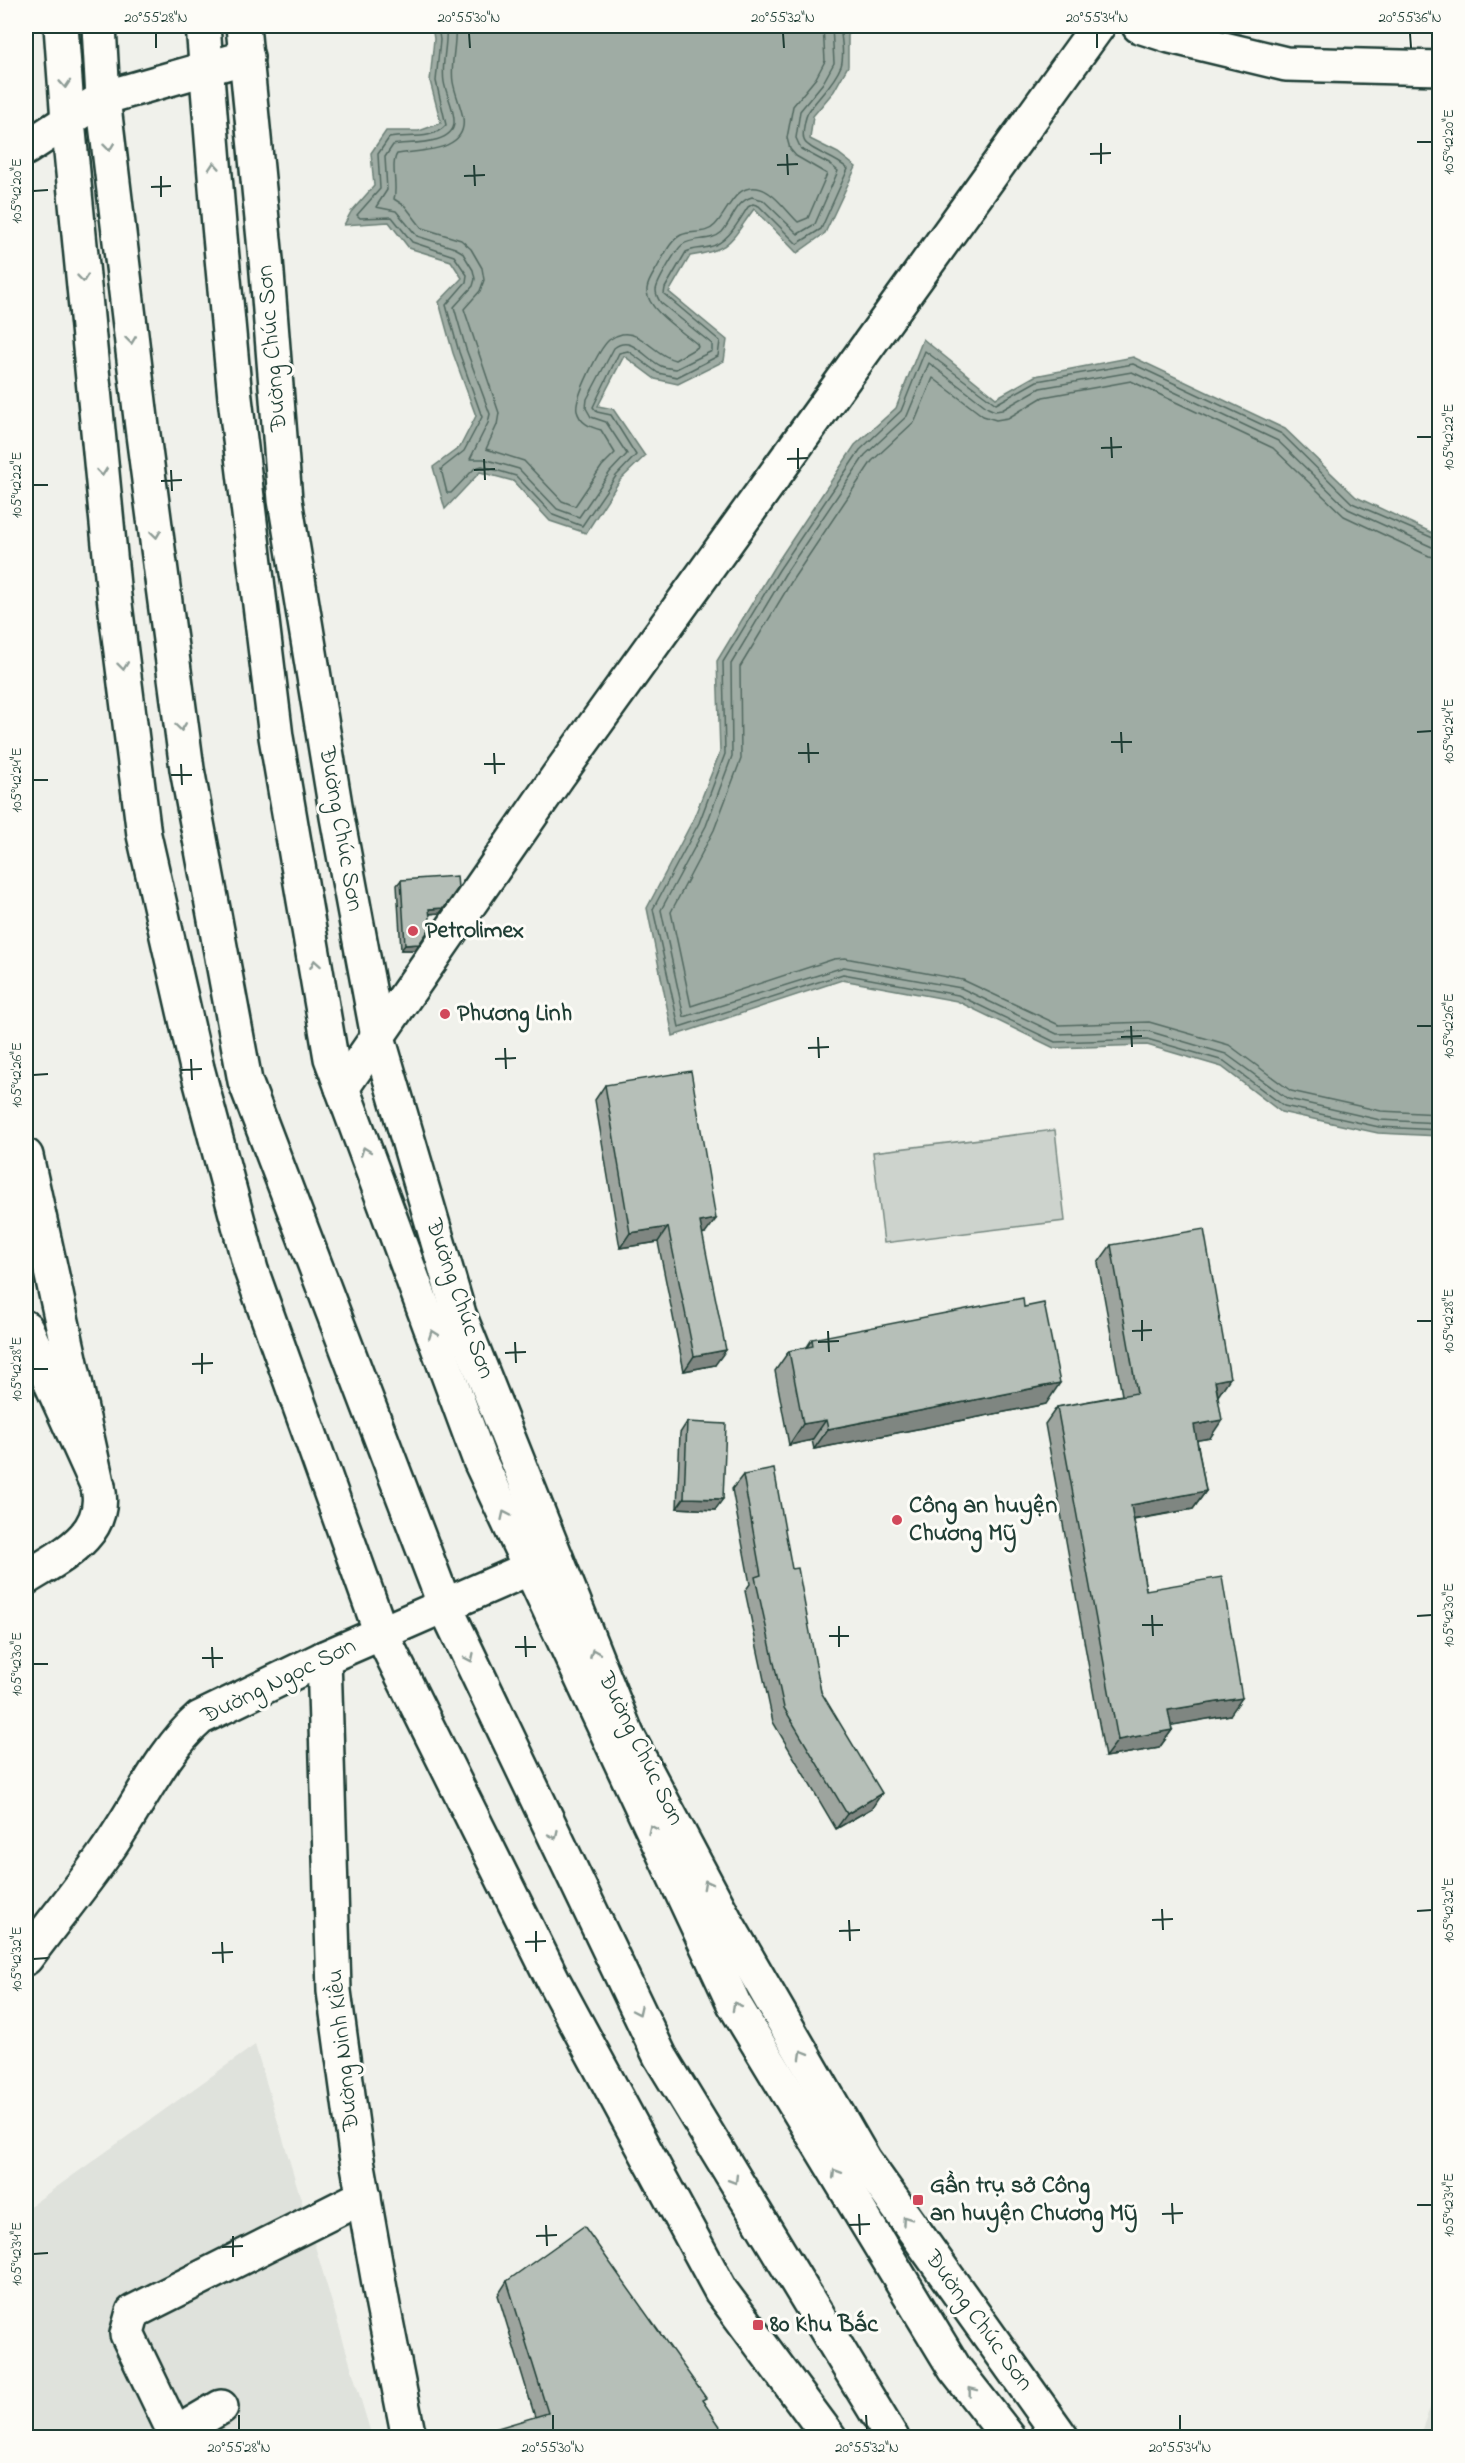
<svg xmlns="http://www.w3.org/2000/svg" width="1465" height="2463" viewBox="0 0 1465 2463" font-family="'Indie Flower',sans-serif">
<rect width="100%" height="100%" fill="#f0f1eb"/>
<filter id="ink" filterUnits="userSpaceOnUse"><feTurbulence type="fractalNoise" baseFrequency=".0167" numOctaves="2"/><feDisplacementMap in="SourceGraphic" scale="12" xChannelSelector="R" yChannelSelector="G"/><feConvolveMatrix kernelMatrix="1 2 1 2 8 2 1 2 1" color-interpolation-filters="sRGB"/></filter>
<g filter="url(#ink)">
<!-- built -->
<g fill="#dfe2dc">
<polygon points="255,2045 372,2437 26,2437 26,2209"/>
<polygon points="1439,2384 1439,2437 1419,2437"/>
</g>
<!-- green -->
<polygon fill="#cdd3cd" stroke="#768880" stroke-width="1.5" points="1055,1130 1065,1221 884,1243 873,1152"/>
<!-- water -->
<g fill="#9faca4" stroke="#6c8077" stroke-width="1.5">
<path d="M432,26H844L848,31V66L834,91L813,116L810,139L838,153L856,167L825,233L797,253L754,209C730,241 732,250 690,256L669,292L727,340L724,361L678,384L655,379L624,356L598,406L613,409L645,456L620,480L586,533L550,521L513,481L480,472L445,509L433,467L460,447L476,416L453,353L439,302L462,278L451,261L409,248L389,222L344,225L351,212L374,186L371,153L386,131H419L441,123L430,81L434,39Z"/>
<polygon points="923,339 996,398 1035,376 1133,357 1285,429 1356,497 1439,536 1439,1136 1378,1133 1281,1112 1222,1067 1147,1045 1054,1048 957,1001 842,980 673,1036 647,908 693,820 720,752 717,661 774,567 855,445 896,408"/>
</g>
<g fill="none" stroke-linecap="round" stroke-linejoin="round">
<!-- shore -->
<g stroke="#526961" stroke-width="1.5">
<path d="M438,26L440,40L436,81L446,125C432,141 407,134 389,138L378,154L380,189L357,215L360,218L392,217L412,242L454,256L467,275L466,282L446,305L459,352L482,417L464,451L441,469L447,493H451L475,468L482,466L516,476L553,515L582,526L616,476L636,455L611,415L597,412L593,407L619,353L628,351L658,373L677,377L718,356L720,341L664,294L665,288L686,252C693,248 701,249 709,247C728,243 738,222 748,207L753,204L759,206L797,244L821,229L848,169C837,158 811,151 805,142C801,137 805,116 809,111C819,96 834,84 841,66C845,54 841,37 840,26"/>
<path d="M446,26C448,44 441,64 444,82C446,95 455,109 454,123C453,146 407,142 393,145L385,157L387,190L376,207L396,211L417,236L455,248L462,252L473,270L475,279L473,286L454,307L466,349L490,414L488,423L470,459H484L519,469L557,509L579,517L610,472L627,454L606,422L591,417L586,408L587,399L614,348C632,334 645,359 661,366C665,368 671,368 676,369L712,351V344L661,303C658,299 656,295 656,290C657,282 676,250 682,245C694,236 710,243 722,232C732,221 736,201 752,197L763,200L798,234L815,224L838,171L831,165L801,149L796,138L800,111L823,83L834,63L832,26"/>
<path d="M455,26C457,44 450,64 453,82C455,94 461,106 463,118C468,153 417,150 397,154C390,165 398,185 394,199L405,206L422,228L461,240L471,249L482,268L484,280L480,291L464,309L499,413L497,425L486,449L524,461L562,501L575,506L602,466L615,453L601,430C590,427 580,423 577,411C574,399 599,349 609,340C613,337 617,335 622,334C642,331 656,356 675,360L698,347L697,344C683,332 645,309 647,289C648,280 655,272 659,264C665,254 670,241 681,235C692,230 706,235 715,225C728,212 734,185 757,188C773,190 787,212 798,222L808,218L827,174L796,156L790,149L787,138L793,106L816,78L825,61L823,26"/>
<polyline points="1440,541 1352,503 1282,434 1133,364 1037,381 996,404 925,351 901,411 860,450 779,570 723,662 725,754 699,823 653,909 679,1027 843,974 958,995 1055,1042 1147,1039 1224,1061 1284,1106 1379,1127 1440,1130"/>
<polyline points="1440,549 1432,547 1348,509 1278,441 1132,372 1040,388 1002,410 995,411 988,408 929,363 907,416 865,455 785,574 731,664 732,756 706,826 661,910 684,1017 844,967 961,988 1057,1034 1148,1031 1226,1054 1288,1099 1380,1120 1440,1123"/>
<polyline points="1440,558 1429,556 1344,516 1273,448 1131,381 1043,397 1008,418 996,420 983,416 933,378 915,421 872,461 793,579 740,667 741,759 714,830 671,912 691,1006 834,959 845,958 963,980 1059,1025 1149,1022 1229,1045 1291,1091 1381,1111 1440,1114"/>
</g>
<!-- minor casing -->
<g stroke="#1f3d34" stroke-width="38">
<g id="minor">
<polyline points="1139,26 1170,36 1286,64 1440,68"/>
<polyline points="26,148 103,98 247,57"/>
<polyline points="342,1088 558,776 1098,26"/>
<polyline points="26,1156 98,1487"/>
<path d="M26,1328L98,1487C109,1535 59,1557 26,1578"/>
<polyline points="324,1658 334,1991 356,2154 383,2306 409,2438"/>
<polyline points="175,2434 221,2407"/>
<polyline points="177,2438 127,2334 133,2312 364,2196"/>
</g>
</g>
<!-- tertiary casing -->
<g stroke="#1f3d34" stroke-width="38">
<g id="tertiary">
<polyline points="61,26 68,121 114,596 144,835 197,1068 251,1270 381,1633 553,1980 721,2291 830,2438"/>
<polyline points="243,26 266,260 285,500 337,817 378,1037 459,1314 627,1735 728,1925 864,2160 1062,2438"/>
</g>
</g>
<!-- secondary casing -->
<g stroke="#1f3d34" stroke-width="38">
<path id="secondary" d="M26,1958C52,1923 81,1888 106,1852C136,1810 162,1751 200,1718L324,1658L530,1568"/>
</g>
<!-- trunk casing -->
<g stroke="#1f3d34" stroke-width="38">
<g id="trunk">
<polyline points="99,26 103,98 142,427 187,769 245,1081 445,1606 660,2056 892,2438"/>
<polyline points="203,26 219,225 235,398 276,737 331,1058 480,1461 734,2004 955,2369 1009,2438"/>
</g>
</g>
<!-- minor -->
<use href="#minor" stroke="#fdfcf7" stroke-width="33"/>
<!-- tertiary -->
<use href="#tertiary" stroke="#fdfcf7" stroke-width="33"/>
<!-- secondary -->
<use href="#secondary" stroke="#fdfcf7" stroke-width="33"/>
<!-- trunk -->
<use href="#trunk" stroke="#fdfcf7" stroke-width="33"/>
</g>
<!-- wall -->
<g fill="#9da49e" stroke="#1f3d34" stroke-width="1.5">
<polygon points="401,880 440,913 430,914 415,950 401,950 397,885"/>
<polygon points="605,1085 705,1234 702,1234 715,1365 684,1371 658,1242 620,1248 595,1100"/>
<polygon points="1111,1245 1218,1396 1210,1438 1197,1440 1206,1491 1193,1509 1134,1520 1146,1590 1230,1715 1171,1725 1172,1730 1159,1748 1105,1757 1045,1424 1057,1407 1122,1395 1098,1263"/>
<polygon points="812,1339 1046,1404 814,1449 812,1440 789,1445 775,1371 789,1351 807,1347"/>
<polygon points="687,1422 715,1510 677,1508 680,1433"/>
<polygon points="743,1475 792,1569 821,1692 872,1808 836,1829 773,1722 745,1591 750,1584 732,1489"/>
<polygon points="507,2281 703,2402 535,2417 498,2295"/>
</g>
<!-- shaded-wall -->
<g fill="#7f8681" stroke="#1f3d34" stroke-width="1.5">
<polygon points="444,908 440,913 426,914 429,909"/>
<polygon points="419,944 415,950 401,950 405,945"/>
<polygon points="716,1219 705,1234 689,1236 700,1222"/>
<polygon points="668,1227 658,1242 620,1248 630,1233"/>
<polygon points="726,1350 715,1365 684,1371 694,1356"/>
<polygon points="1230,1378 1218,1396 1215,1381"/>
<polygon points="1060,1383 1046,1404 814,1449 828,1429"/>
<polygon points="826,1420 812,1440 789,1445 803,1424"/>
<polygon points="1222,1420 1210,1438 1182,1443 1194,1425"/>
<polygon points="1206,1491 1193,1509 1119,1522 1131,1505"/>
<polygon points="684,1498 723,1499 715,1510 677,1508"/>
<polygon points="1242,1698 1230,1715 1156,1728 1168,1710"/>
<polygon points="1172,1730 1159,1748 1105,1757 1118,1740"/>
<polygon points="882,1793 872,1808 836,1829 847,1814"/>
</g>
<!-- building -->
<g fill="#b6bfb8" stroke="#1f3d34" stroke-width="1.5">
<polygon points="457,876 458,888 444,908 429,909 431,927 419,944 405,945 401,880"/>
<polygon points="691,1071 716,1219 700,1222 726,1350 694,1356 668,1227 630,1233 605,1085"/>
<polygon points="1204,1229 1230,1378 1215,1381 1222,1420 1194,1425 1206,1491 1131,1505 1146,1590 1222,1577 1242,1698 1168,1710 1172,1730 1118,1740 1057,1407 1137,1393 1111,1245"/>
<polygon points="1023,1298 1024,1307 1044,1303 1060,1383 828,1429 826,1420 803,1424 789,1351 813,1346 812,1339"/>
<polygon points="687,1422 726,1424 723,1499 684,1498"/>
<polygon points="774,1469 792,1569 798,1568 821,1692 882,1793 847,1814 784,1708 755,1577 761,1575 743,1475"/>
<polygon points="584,2226 706,2398 702,2400 728,2438 464,2438 548,2413 507,2281"/>
</g>
<!-- one-way arrows -->
<defs><path id="oneway-chevron" d="M-2-3.5L2.5 0L-2 3.5" fill="none" stroke-width="1.6" stroke-linecap="round" stroke-linejoin="round" transform="scale(1.5)"/></defs>
<g stroke="#8e9c96">
<use href="#oneway-chevron" transform="translate(65 84) rotate(86)"/>
<use href="#oneway-chevron" transform="translate(109 147) rotate(83)"/>
<use href="#oneway-chevron" transform="translate(214 166) rotate(-94)"/>
<use href="#oneway-chevron" transform="translate(83 278) rotate(84)"/>
<use href="#oneway-chevron" transform="translate(131 340) rotate(83)"/>
<use href="#oneway-chevron" transform="translate(102 472) rotate(84)"/>
<use href="#oneway-chevron" transform="translate(156 534) rotate(82)"/>
<use href="#oneway-chevron" transform="translate(123 666) rotate(83)"/>
<use href="#oneway-chevron" transform="translate(181 727) rotate(82)"/>
<use href="#oneway-chevron" transform="translate(315 964) rotate(-100)"/>
<use href="#oneway-chevron" transform="translate(365 1151) rotate(-110)"/>
<use href="#oneway-chevron" transform="translate(433 1334) rotate(-110)"/>
<use href="#oneway-chevron" transform="translate(505 1515) rotate(-115)"/>
<use href="#oneway-chevron" transform="translate(594 1653) rotate(-112)"/>
<use href="#oneway-chevron" transform="translate(470 1658) rotate(65)"/>
<use href="#oneway-chevron" transform="translate(652 1829) rotate(-115)"/>
<use href="#oneway-chevron" transform="translate(554 1835) rotate(65)"/>
<use href="#oneway-chevron" transform="translate(707 1884) rotate(-118)"/>
<use href="#oneway-chevron" transform="translate(736 2006) rotate(-119)"/>
<use href="#oneway-chevron" transform="translate(638 2011) rotate(65)"/>
<use href="#oneway-chevron" transform="translate(803 2054) rotate(-120)"/>
<use href="#oneway-chevron" transform="translate(836 2173) rotate(-121)"/>
<use href="#oneway-chevron" transform="translate(734 2180) rotate(59)"/>
<use href="#oneway-chevron" transform="translate(906 2220) rotate(-125)"/>
<use href="#oneway-chevron" transform="translate(972 2391) rotate(-128)"/>
</g>
</g>
<!-- ticks -->
<path fill="none" stroke="#1f3d34" stroke-width="2" d="M156,33V48M469,33L470,48M783,33L784,48M1097,33V48M1410,33L1411,48M1417,142H1432M1101,143V164M787,154L788,175M1090,154L1111,153M474,165L475,186M777,165L798,164M161,176V197M464,176L485,175M151,187L171,186M33,191L48,190M1111,437L1112,458M1417,437H1432M798,448V469M1101,448L1122,447M484,459L485,480M787,459L808,458M171,470L172,491M474,470L495,469M161,481L182,480M33,485H48M1121,732L1122,753M1417,732L1432,731M1111,742H1132M808,743L809,763M494,753L495,774M798,753H819M181,764L182,785M484,764H505M171,775H192M33,780H48M1131,1026L1132,1047M1417,1026H1432M818,1037L819,1058M1121,1037L1142,1036M505,1048L506,1069M808,1048L829,1047M191,1059L192,1080M495,1059L516,1058M181,1070L202,1069M33,1075L48,1074M1142,1320V1341M1417,1321H1432M828,1331L829,1352M1132,1331L1152,1330M515,1342L516,1363M818,1342L839,1341M202,1353V1374M505,1353L526,1352M192,1364L213,1363M33,1369H48M1152,1615L1153,1636M1417,1616L1432,1615M1142,1625H1163M839,1626V1647M525,1636L526,1657M829,1636H849M212,1647L213,1668M515,1647H536M202,1658H223M33,1664H48M1162,1909L1163,1930M1417,1911L1432,1910M849,1920L850,1941M1152,1920L1173,1919M536,1931V1952M839,1931L860,1930M222,1942L223,1963M525,1942L546,1941M212,1953L233,1952M33,1959L48,1958M1172,2203L1173,2224M1417,2205H1432M859,2214L860,2235M1162,2214L1183,2213M546,2225L547,2246M849,2225L870,2224M233,2236V2257M536,2236L557,2235M222,2247L243,2246M33,2254L48,2253M239,2415V2430M553,2415V2430M866,2415L867,2430M1180,2415V2430"/>
<!-- markers -->
<g fill="#d1495b" stroke="#fdfcf7" stroke-width="2">
<circle cx="413" cy="931" r="6"/>
<circle cx="445" cy="1014" r="6"/>
<circle cx="897" cy="1520" r="6"/>
<rect x="912" y="2194" width="12" height="12" rx="3"/>
<rect x="752" y="2319" width="12" height="12" rx="3"/>
</g>
<g text-anchor="middle" dominant-baseline="central" stroke-width="6" stroke-linejoin="round" paint-order="stroke">
<!-- street labels -->
<g font-size="24" fill="#1f3d34" stroke="#fdfcf7">
<text transform="translate(273 348) rotate(-95)">Đường Chúc Sơn</text>
<text transform="translate(340 829) rotate(80)">Đường Chúc Sơn</text>
<text transform="translate(459 1299) rotate(71)">Đường Chúc Sơn</text>
<text transform="translate(279 1682) rotate(-26)">Đường Ngọc Sơn</text>
<text transform="translate(640 1749) rotate(64)">Đường Chúc Sơn</text>
<text transform="translate(344 2050) rotate(-96)">Đường Ninh Kiều</text>
<text transform="translate(978 2321) rotate(54)">Đường Chúc Sơn</text>
</g>
<!-- poi labels -->
<g font-size="24" font-weight="bold" fill="#1f3d34" stroke="#fdfcf7" text-anchor="start">
<text x="425" y="931">Petrolimex</text>
<text x="457" y="1014">Phương Linh</text>
<text x="909" y="1506">Công an huyện<tspan x="909" dy="28">Chương Mỹ</tspan></text>
<text x="930" y="2186">Gần trụ sở Công<tspan x="930" dy="28">an huyện Chương Mỹ</tspan></text>
<text x="770" y="2325">80 Khu Bắc</text>
</g>
</g>
<!-- margin -->
<rect width="1465" height="2463" fill="none" stroke="#fdfcf7" stroke-width="66"/>
<rect x="33" y="33" width="1399" height="2397" fill="none" stroke="#1f3d34" stroke-width="2"/>
<g font-size="15" text-anchor="middle" fill="#1f3d34">
<text x="156" y="22">20°55'28"N</text>
<text x="469" y="22">20°55'30"N</text>
<text x="783" y="22">20°55'32"N</text>
<text x="1097" y="22">20°55'34"N</text>
<text x="1410" y="22">20°55'36"N</text>
<text transform="translate(1448 142) rotate(-90)" y="5">105°42'20"E</text>
<text transform="translate(16 191) rotate(-90)" y="5">105°42'20"E</text>
<text transform="translate(1448 437) rotate(-90)" y="5">105°42'22"E</text>
<text transform="translate(16 485) rotate(-90)" y="5">105°42'22"E</text>
<text transform="translate(1448 731) rotate(-90)" y="5">105°42'24"E</text>
<text transform="translate(16 780) rotate(-90)" y="5">105°42'24"E</text>
<text transform="translate(1448 1026) rotate(-90)" y="5">105°42'26"E</text>
<text transform="translate(16 1075) rotate(-90)" y="5">105°42'26"E</text>
<text transform="translate(1448 1321) rotate(-90)" y="5">105°42'28"E</text>
<text transform="translate(16 1369) rotate(-90)" y="5">105°42'28"E</text>
<text transform="translate(1448 1615) rotate(-90)" y="5">105°42'30"E</text>
<text transform="translate(16 1664) rotate(-90)" y="5">105°42'30"E</text>
<text transform="translate(1448 1910) rotate(-90)" y="5">105°42'32"E</text>
<text transform="translate(16 1959) rotate(-90)" y="5">105°42'32"E</text>
<text transform="translate(1448 2205) rotate(-90)" y="5">105°42'34"E</text>
<text transform="translate(16 2254) rotate(-90)" y="5">105°42'34"E</text>
<text x="239" y="2452">20°55'28"N</text>
<text x="553" y="2452">20°55'30"N</text>
<text x="867" y="2452">20°55'32"N</text>
<text x="1180" y="2452">20°55'34"N</text>
</g>
</svg>
